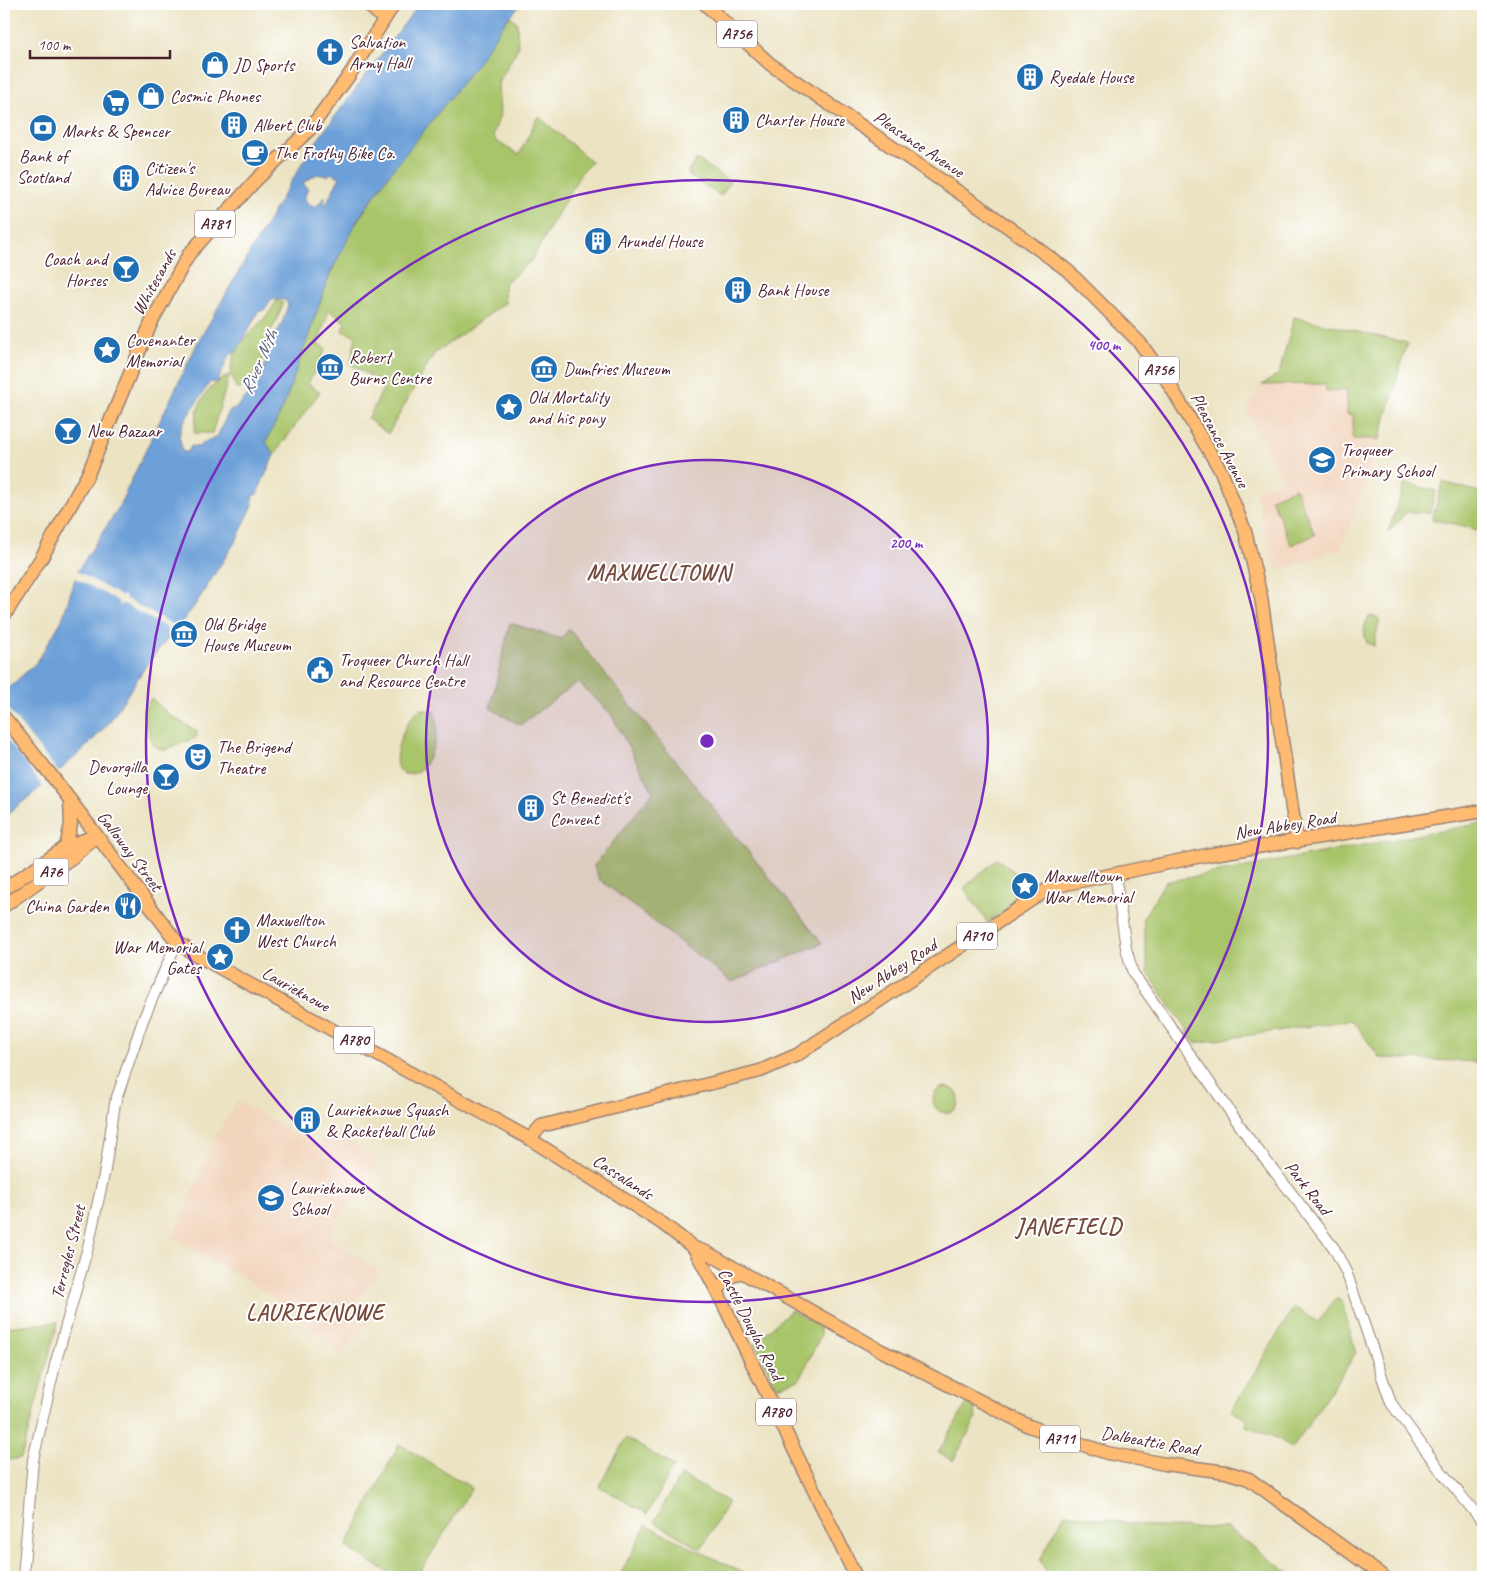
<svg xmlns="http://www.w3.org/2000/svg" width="1487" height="1581" viewBox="0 0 1487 1581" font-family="Caveat,sans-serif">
<rect width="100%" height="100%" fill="#fff"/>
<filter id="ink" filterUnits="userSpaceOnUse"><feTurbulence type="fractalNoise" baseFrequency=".02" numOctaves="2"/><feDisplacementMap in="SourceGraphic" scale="10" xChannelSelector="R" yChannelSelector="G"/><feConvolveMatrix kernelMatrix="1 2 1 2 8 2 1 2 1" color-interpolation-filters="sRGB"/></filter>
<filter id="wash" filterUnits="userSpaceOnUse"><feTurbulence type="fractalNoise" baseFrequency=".0096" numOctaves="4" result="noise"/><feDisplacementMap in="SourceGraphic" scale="20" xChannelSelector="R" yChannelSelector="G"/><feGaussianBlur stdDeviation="1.12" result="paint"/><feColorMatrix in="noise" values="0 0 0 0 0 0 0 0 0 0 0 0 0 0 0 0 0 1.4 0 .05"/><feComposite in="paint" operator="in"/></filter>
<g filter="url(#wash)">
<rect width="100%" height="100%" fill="#ebe3c2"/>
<!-- built -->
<g fill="#f2d5bd">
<polygon points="1294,317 1407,343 1380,439 1346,537 1340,549 1279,571 1272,562 1255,490 1282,481 1247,410 1262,385 1279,374"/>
<polygon points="237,1101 319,1146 327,1129 379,1159 328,1237 380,1272 357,1300 375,1317 341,1353 308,1324 246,1279 173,1238 215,1137"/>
</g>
<!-- green -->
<g fill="#a9c56b" stroke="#7a724b">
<polygon points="510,16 517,22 518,48 498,83 500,114 493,135 496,141 519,155 538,116 592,162 581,173 531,261 504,284 505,303 434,354 388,434 368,419 385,385 350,364 356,336 342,331 346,323 329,310 318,344 326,349 308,384 320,392 274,455 266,442 284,405 330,274 354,226 388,176"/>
<polygon points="697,159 730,182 721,196 689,176 688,171"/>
<path d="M278,299L283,304L275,324L268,334L271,340C263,358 255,383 237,390C221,359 241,342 262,321C268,315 273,306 278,299Z"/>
<polygon points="1294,317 1407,343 1380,439 1353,439 1353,415 1347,414 1347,391 1326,391 1326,384 1262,385 1279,374"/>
<path d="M230,374L212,433H194C197,402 203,390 230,374Z"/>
<polygon points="1443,482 1483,493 1483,533 1468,527 1432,519"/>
<polygon points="1405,483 1436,491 1430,513 1407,512 1388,532"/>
<polygon points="1295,488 1315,535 1291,545 1271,498"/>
<path d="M1370,616L1380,618L1374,646L1367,643C1363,634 1363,624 1370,616Z"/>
<polygon points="510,623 561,639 569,629 822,943 732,982 599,879 594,866 653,792 611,714 578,682 520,725 490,708"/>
<polygon points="151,698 172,717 197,731 196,738 164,750 153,746 143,712"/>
<path d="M421,709L434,712C443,726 432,760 419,771C415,774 409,774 404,774L398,769C391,754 407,716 421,709Z"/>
<polygon points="1483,823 1483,1062 1380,1058 1352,1020 1195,1043 1148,973 1143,918 1165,882"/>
<polygon points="997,859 1021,877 1019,884 1022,899 987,922 964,888"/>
<circle cx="946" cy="1100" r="13"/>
<polygon points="1336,1298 1342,1302 1356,1353 1292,1449 1279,1439 1246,1426 1247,1419 1231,1411 1294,1307 1318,1322"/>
<polygon points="791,1310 818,1325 821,1335 799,1380 777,1387 755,1343"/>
<polygon points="58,1322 21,1458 4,1461 4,1327"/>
<polygon points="967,1403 975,1408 976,1419 953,1461 938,1453"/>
<polygon points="626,1438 674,1466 647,1514 599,1486"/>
<polygon points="399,1444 472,1488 417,1577 396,1577 346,1547"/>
<polygon points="681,1475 728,1502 701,1549 654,1522"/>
<polygon points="1065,1513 1155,1527 1227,1528 1294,1577 1049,1577 1040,1560"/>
<polygon points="646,1525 752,1577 619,1577"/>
</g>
<!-- water -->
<path fill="#6da0d8" stroke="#5c6082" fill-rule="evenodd" d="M419,4H522L506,20L475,66L388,176L358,219L330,274L284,405L266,442L274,455L257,494L252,496L253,505L237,539L193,608L147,664L109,723L86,747L46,783L4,817V692L37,662L62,620L77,572L117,510L197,344L286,190L313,146ZM331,173L340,177L325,206L324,204L325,196L316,207L309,205L304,198L308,189L303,183L317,174L327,176ZM271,299L285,300L288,304C285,316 280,332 271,340L260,382L235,409L229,411L217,437L201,444L200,447L191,446L188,452H183L179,436L183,423L210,382L217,383L229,355L237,351L258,312L266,309Z"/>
<!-- pier -->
<g fill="#ebe3c2">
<polygon points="75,570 121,596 125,595 126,599 175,626 177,631 168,636 167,628 124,604 119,605 118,601 73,577"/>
<polygon points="4,704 59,773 43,787 4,736"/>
</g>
</g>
<g filter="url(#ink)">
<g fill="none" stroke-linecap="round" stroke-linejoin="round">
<!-- minor casing -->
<g stroke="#9a8176" stroke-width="12">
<g id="minor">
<polyline points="1115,873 1126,948 1133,973 1250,1140 1334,1248 1347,1274 1391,1403 1440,1470 1483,1522"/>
<polyline points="23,1577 33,1460 56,1361 88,1247 105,1170 115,1103 143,1020 177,942"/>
</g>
</g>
<!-- major casing -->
<g stroke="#9a8176" stroke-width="15">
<g id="major">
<polyline points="367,4 384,19"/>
<polyline points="705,4 770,64 982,208 1067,270 1140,343 1166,379 1221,471 1245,531 1261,597 1297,842"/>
<polyline points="4,616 42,557 88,474 152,321 189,254 256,180 309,130 348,77 394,4"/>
<polyline points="4,717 55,780 177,942 193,953 530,1139 663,1224 694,1248 706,1252 880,1350 1029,1426 1107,1453 1165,1464 1226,1472 1249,1479 1384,1577"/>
<polyline points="66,847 71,824 70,801"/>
<polyline points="4,889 66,847 89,838"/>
<polyline points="4,906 74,856 96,836"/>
<polyline points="530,1139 541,1126 760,1071 797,1055 1051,887 1207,855 1483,811"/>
<polyline points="694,1248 717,1291 856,1577"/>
<polyline points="717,1291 727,1279 740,1272"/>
</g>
</g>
<!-- minor -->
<use href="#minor" stroke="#fff" stroke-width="10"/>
<!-- major -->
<use href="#major" stroke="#ffbb71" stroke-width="12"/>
</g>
</g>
<!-- distance rings -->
<circle cx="707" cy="741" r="281" fill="#7b2cbf" fill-opacity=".12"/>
<g fill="none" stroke="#7b2cbf" stroke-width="2.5">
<circle cx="707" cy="741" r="281"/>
<circle cx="707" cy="741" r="561"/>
</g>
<!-- icons -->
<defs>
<g id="church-disc" transform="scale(1.4375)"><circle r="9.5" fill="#1f6fb2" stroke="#fff"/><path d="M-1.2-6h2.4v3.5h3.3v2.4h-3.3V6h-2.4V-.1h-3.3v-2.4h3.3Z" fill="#fff"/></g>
<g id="shop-disc" transform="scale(1.4375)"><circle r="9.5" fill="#1f6fb2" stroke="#fff"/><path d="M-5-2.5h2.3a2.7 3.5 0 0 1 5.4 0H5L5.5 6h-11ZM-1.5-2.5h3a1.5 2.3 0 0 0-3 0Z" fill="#fff"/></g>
<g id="building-disc" transform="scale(1.4375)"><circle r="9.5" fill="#1f6fb2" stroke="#fff"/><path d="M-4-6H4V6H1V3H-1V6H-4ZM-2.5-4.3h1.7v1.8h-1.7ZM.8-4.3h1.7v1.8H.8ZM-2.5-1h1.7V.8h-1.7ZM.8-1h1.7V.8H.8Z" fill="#fff"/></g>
<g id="supermarket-disc" transform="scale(1.4375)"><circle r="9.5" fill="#1f6fb2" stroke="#fff"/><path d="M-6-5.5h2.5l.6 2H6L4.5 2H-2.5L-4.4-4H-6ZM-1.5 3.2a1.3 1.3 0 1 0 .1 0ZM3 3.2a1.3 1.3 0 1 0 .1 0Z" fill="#fff"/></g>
<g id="bank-disc" transform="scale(1.4375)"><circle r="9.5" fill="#1f6fb2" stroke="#fff"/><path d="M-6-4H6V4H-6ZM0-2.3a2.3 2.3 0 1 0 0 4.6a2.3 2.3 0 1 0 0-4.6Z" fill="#fff"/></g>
<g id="cafe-disc" transform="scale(1.4375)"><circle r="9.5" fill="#1f6fb2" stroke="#fff"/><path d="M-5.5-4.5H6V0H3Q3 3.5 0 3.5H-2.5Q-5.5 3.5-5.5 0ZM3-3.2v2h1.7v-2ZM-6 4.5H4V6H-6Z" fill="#fff"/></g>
<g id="bar-disc" transform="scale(1.4375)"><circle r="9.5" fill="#1f6fb2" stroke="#fff"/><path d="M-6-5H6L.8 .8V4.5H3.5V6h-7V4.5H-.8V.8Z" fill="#fff"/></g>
<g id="sight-disc" transform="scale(1.4375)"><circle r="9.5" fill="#1f6fb2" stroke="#fff"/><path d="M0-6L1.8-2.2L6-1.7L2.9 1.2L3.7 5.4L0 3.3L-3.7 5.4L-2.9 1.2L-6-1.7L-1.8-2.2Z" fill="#fff"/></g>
<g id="museum-disc" transform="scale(1.4375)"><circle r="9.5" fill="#1f6fb2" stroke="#fff"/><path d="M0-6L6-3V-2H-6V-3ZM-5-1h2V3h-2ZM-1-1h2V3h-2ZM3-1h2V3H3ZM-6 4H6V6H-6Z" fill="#fff"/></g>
<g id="school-disc" transform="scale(1.4375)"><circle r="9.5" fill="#1f6fb2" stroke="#fff"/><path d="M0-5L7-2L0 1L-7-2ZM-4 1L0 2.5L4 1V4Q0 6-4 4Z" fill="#fff"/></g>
<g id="civic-disc" transform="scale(1.4375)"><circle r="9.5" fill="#1f6fb2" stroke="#fff"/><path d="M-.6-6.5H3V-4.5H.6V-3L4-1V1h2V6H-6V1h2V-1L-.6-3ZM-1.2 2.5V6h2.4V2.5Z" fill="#fff"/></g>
<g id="theatre-disc" transform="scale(1.4375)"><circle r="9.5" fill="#1f6fb2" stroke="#fff"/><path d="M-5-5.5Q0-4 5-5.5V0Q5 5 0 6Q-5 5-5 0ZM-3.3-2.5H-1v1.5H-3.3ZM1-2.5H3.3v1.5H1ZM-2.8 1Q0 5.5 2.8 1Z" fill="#fff"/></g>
<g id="restaurant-disc" transform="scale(1.4375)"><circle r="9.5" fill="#1f6fb2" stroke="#fff"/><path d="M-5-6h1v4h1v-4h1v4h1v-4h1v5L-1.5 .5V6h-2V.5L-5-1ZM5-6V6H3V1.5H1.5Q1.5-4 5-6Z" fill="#fff"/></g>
</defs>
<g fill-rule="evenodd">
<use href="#church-disc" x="330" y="52"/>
<use href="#shop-disc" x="215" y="65"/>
<use href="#building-disc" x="1030" y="77"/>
<use href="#shop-disc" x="151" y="96"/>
<use href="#supermarket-disc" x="116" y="103"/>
<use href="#building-disc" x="736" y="120"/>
<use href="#building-disc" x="234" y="125"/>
<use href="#bank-disc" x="43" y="128"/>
<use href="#cafe-disc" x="255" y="153"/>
<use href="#building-disc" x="126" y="178"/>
<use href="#building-disc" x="598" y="241"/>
<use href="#bar-disc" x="126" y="269"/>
<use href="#building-disc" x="738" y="290"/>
<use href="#sight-disc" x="107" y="350"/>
<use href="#museum-disc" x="330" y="367"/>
<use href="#museum-disc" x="544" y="369"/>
<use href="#sight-disc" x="509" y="407"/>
<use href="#bar-disc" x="68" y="431"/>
<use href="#school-disc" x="1322" y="460"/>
<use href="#museum-disc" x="184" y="634"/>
<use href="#civic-disc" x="320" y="670"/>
<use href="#theatre-disc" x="198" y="757"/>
<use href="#bar-disc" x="166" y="777"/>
<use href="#building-disc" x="531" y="808"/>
<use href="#sight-disc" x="1025" y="886"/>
<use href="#restaurant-disc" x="128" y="906"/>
<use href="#church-disc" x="237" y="930"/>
<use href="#sight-disc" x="220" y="957"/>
<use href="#building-disc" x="307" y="1120"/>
<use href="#school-disc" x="271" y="1198"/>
</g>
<g text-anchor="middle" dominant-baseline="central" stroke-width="4" stroke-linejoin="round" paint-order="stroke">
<!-- shield labels -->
<g fill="#fff" stroke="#80626b" stroke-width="1">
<rect x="717" y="20.5" width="40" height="27" rx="4"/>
<rect x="195" y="210.5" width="40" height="27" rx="4"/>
<rect x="1139" y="356.5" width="40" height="27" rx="4"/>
<rect x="33.5" y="858.5" width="35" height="27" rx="4"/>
<rect x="957" y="922.5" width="40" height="27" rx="4"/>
<rect x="334" y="1026.5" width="40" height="27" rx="4"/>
<rect x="756" y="1398.5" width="40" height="27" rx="4"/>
<rect x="1040" y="1425.5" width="40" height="27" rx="4"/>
</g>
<g font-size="16" font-weight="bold" fill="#4a1f2b">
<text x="737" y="34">A756</text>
<text x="215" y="224">A781</text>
<text x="1159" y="370">A756</text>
<text x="51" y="872">A76</text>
<text x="977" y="936">A710</text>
<text x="354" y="1040">A780</text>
<text x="776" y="1412">A780</text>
<text x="1060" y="1439">A711</text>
</g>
<!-- poi labels -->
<g font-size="18" fill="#4a1f2b" stroke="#fff" text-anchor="start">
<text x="349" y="42">Salvation<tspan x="349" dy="21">Army Hall</tspan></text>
<text x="234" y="65">JD Sports</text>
<text x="1049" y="77">Ryedale House</text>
<text x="170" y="96">Cosmic Phones</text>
<text x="755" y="120">Charter House</text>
<text x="253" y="125">Albert Club</text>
<text x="116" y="131" text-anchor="middle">Marks &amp; Spencer</text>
<text x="274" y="153">The Frothy Bike Co.</text>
<text x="43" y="156" text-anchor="middle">Bank of<tspan x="43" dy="21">Scotland</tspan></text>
<text x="145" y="168">Citizen's<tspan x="145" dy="21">Advice Bureau</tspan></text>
<text x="617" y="241">Arundel House</text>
<text x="107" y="259" text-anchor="end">Coach and<tspan x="107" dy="21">Horses</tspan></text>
<text x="757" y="290">Bank House</text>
<text x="126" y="340">Covenanter<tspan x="126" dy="21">Memorial</tspan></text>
<text x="349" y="357">Robert<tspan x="349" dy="21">Burns Centre</tspan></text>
<text x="563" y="369">Dumfries Museum</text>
<text x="528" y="397">Old Mortality<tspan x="528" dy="21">and his pony</tspan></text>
<text x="87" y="431">New Bazaar</text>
<text x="1341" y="450">Troqueer<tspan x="1341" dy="21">Primary School</tspan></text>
<text x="203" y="624">Old Bridge<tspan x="203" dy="21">House Museum</tspan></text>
<text x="339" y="660">Troqueer Church Hall<tspan x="339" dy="21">and Resource Centre</tspan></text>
<text x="217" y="747">The Brigend<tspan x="217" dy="21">Theatre</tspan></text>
<text x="147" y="767" text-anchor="end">Devorgilla<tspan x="147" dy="21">Lounge</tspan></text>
<text x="550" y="798">St Benedict's<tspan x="550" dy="21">Convent</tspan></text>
<text x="1044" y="876">Maxwelltown<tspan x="1044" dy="21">War Memorial</tspan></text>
<text x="109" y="906" text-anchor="end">China Garden</text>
<text x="256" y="920">Maxwellton<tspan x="256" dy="21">West Church</tspan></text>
<text x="201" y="947" text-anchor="end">War Memorial<tspan x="201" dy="21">Gates</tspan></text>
<text x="326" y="1110">Laurieknowe Squash<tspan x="326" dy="21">&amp; Racketball Club</tspan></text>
<text x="290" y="1188">Laurieknowe<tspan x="290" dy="21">School</tspan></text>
</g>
<!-- street labels -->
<g font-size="18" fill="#4a1f2b" stroke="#fff">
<text transform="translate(919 144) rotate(34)">Pleasance Avenue</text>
<text transform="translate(154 282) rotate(-61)">Whitesands</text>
<text transform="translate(1220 440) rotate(62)">Pleasance Avenue</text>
<text transform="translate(1285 825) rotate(-9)">New Abbey Road</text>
<text transform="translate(130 851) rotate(53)">Galloway Street</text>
<text transform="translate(892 971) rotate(-33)">New Abbey Road</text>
<text transform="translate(296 989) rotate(29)">Laurieknowe</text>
<text transform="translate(623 1177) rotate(33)">Cassalands</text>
<text transform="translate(1308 1188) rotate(52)">Park Road</text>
<text transform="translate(68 1252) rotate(-76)">Terregles Street</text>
<text transform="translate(751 1324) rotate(63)">Castle Douglas Road</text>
<text transform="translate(1150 1441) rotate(10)">Dalbeattie Road</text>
</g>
<!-- water labels -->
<g font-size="19" font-style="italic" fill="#5a5979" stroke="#fff">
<text transform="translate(259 362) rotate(-66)">River Nith</text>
</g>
<!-- district labels -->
<g font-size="22" font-weight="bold" letter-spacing="1" fill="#774b3e" stroke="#fff">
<text x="659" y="573">MAXWELLTOWN</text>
<text x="1069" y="1227">JANEFIELD</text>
<text x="315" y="1313">LAURIEKNOWE</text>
</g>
</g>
<circle cx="707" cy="741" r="8" fill="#7b2cbf" stroke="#fff" stroke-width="2.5"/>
<g font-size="15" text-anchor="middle" font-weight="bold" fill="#7b2cbf" stroke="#fff" stroke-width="4" stroke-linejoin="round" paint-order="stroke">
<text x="1104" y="350">400 m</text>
<text x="906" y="548">200 m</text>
</g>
<!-- margin -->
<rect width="1487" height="1581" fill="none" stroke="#fff" stroke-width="20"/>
<!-- scale -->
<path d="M30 50v8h140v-8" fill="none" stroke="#4a1f2b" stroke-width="2.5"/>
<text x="38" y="50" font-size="15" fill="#4a1f2b" stroke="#ffffff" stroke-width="4" paint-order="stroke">100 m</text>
</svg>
